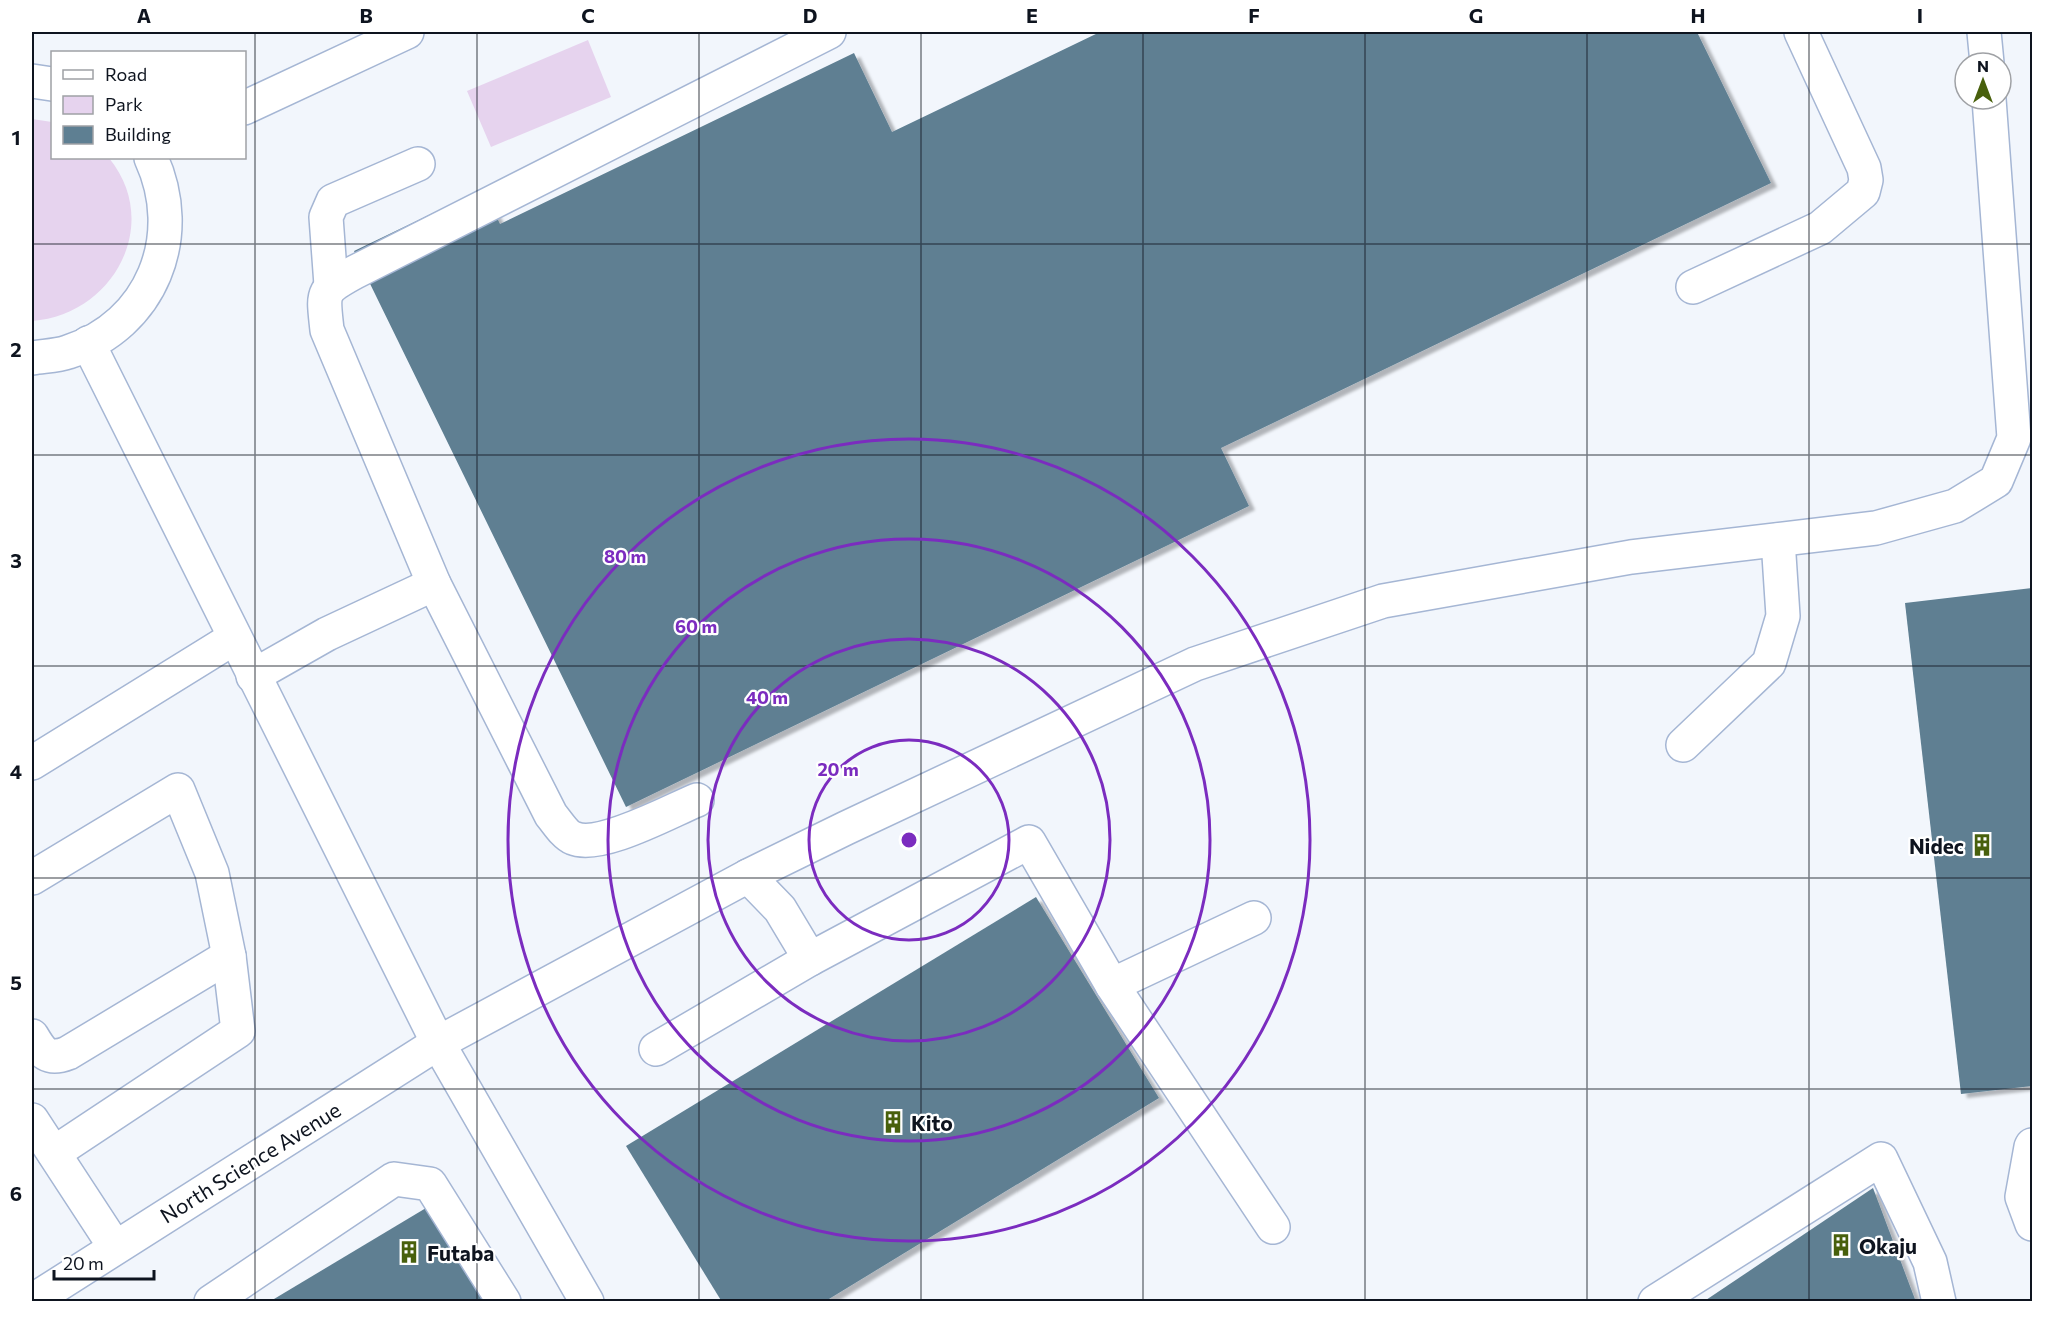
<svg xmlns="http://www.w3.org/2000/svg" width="2064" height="1333" viewBox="0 0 2064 1333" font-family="Commissioner,sans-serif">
<defs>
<filter id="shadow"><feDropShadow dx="6" dy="4" stdDeviation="1.5" flood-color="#0004"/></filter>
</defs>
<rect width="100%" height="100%" fill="#f2f6fc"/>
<!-- green -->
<g fill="#e6d3ee">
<polygon points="588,40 611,97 491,147 467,91"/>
<path d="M32,119L52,122V158H109C163,224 113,315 32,321Z"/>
</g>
<!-- building -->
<g fill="#5e7f92" filter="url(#shadow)">
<polygon points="1100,32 1697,32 1771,183 1221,448 1249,506 626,807 354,251 483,189 500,224 854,53 892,132"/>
<polygon points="2032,588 2032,1086 1961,1094 1905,603"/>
<polygon points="1036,897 1159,1098 824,1302 722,1302 626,1146"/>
<polygon points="1873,1188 1916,1302 1703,1302"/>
<polygon points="436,1202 496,1302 269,1302"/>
</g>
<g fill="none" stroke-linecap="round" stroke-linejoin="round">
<!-- minor casing -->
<g stroke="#a5b6d4" stroke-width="36">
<g id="minor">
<polyline points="1984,32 1987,63"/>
<polyline points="32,81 52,84"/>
<polyline points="244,108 407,32"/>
<polyline points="331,285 326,217 333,201 418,164"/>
<polyline points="1693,287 1820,228 1863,192 1866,180 1864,168 1801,32"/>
<polyline points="88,343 438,1043 587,1302"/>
<path d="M32,358C43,356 57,356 68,352C152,325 187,236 151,158"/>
<polyline points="253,676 327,634 434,584"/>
<polyline points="1683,745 1769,663 1783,616 1778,540"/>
<polyline points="32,763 234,638"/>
<path d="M697,800C670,811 600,850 573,838C565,835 557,822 551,815L434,584L327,330C323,292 320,291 355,272L829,32"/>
<polyline points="32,878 178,790 212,873 229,956 238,1031 54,1153"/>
<polyline points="810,959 1029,842 1112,985 1273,1227"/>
<polyline points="1112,985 1254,918"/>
<path d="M32,1036C42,1053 48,1061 68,1053L229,956"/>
<polyline points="656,1049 810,959 780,909 748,876"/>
<polyline points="32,1120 115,1247"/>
<polyline points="2032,1145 2031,1147 2022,1197 2032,1224"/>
<polyline points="32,1301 438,1043 748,876 846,828 1195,664 1383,601 1631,557 1876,528 1955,506 1996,481 2014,438 1989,99"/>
<polyline points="211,1302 394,1179 430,1184 504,1302"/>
<polyline points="1655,1302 1881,1159 1930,1262 1939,1302"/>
</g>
</g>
<!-- minor -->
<use href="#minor" stroke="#fff" stroke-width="33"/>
</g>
<!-- grid -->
<path fill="none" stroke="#0e141f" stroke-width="1.5" stroke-opacity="0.55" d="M255,32V1302M477,32V1302M699,32V1302M921,32V1302M1143,32V1302M1365,32V1302M1587,32V1302M1809,32V1302M32,244H2032M32,455H2032M32,666H2032M32,878H2032M32,1089H2032"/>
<!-- distance rings -->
<g fill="none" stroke="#7b2cbf" stroke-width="3">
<circle cx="909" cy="840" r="100"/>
<circle cx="909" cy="840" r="201"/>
<circle cx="909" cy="840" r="301"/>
<circle cx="909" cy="840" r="401"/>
</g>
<!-- icons -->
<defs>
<g id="building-bare" transform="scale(1.8)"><path d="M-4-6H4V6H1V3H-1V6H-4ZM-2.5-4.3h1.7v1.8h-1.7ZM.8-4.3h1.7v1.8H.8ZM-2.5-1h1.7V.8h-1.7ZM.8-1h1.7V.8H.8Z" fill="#48600c" stroke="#fff" stroke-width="2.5" paint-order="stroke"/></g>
</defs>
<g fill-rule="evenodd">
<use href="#building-bare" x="1982" y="845"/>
<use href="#building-bare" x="893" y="1122"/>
<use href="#building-bare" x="1841" y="1245"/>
<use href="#building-bare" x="409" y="1252"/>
</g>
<g text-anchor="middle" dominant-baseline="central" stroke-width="4.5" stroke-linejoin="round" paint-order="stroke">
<!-- poi labels -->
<g font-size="21" font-weight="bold" fill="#0e141f" stroke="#fff" text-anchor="start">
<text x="1964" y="845" text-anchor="end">Nidec</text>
<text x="911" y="1122">Kito</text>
<text x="1859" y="1245">Okaju</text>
<text x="427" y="1252">Futaba</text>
</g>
<!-- street labels -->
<g font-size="21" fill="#0e141f" stroke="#fff">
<text transform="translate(250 1162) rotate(-32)">North Science Avenue</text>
</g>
</g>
<circle cx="909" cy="840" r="9" fill="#7b2cbf" stroke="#fff" stroke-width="3"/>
<g font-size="18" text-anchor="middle" font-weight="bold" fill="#7b2cbf" stroke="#fff" stroke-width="4.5" stroke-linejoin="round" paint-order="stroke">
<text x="625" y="563">80 m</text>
<text x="696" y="633">60 m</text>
<text x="767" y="704">40 m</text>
<text x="838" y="776">20 m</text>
</g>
<!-- border -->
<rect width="2064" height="1333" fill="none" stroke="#ffffff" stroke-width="66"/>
<!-- legend -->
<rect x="51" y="51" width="195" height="108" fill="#ffffff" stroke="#9fa1a5" stroke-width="1.5"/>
<rect x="63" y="70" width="30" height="9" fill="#ffffff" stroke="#9fa1a5" stroke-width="1.5"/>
<text x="105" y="81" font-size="18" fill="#0e141f">Road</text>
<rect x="63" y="96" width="30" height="18" fill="#e6d3ee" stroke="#9fa1a5" stroke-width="1.5"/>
<text x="105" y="111" font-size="18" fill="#0e141f">Park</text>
<rect x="63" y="126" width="30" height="18" fill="#5e7f92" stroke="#9fa1a5" stroke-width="1.5"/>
<text x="105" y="141" font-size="18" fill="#0e141f">Building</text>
<!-- north arrow -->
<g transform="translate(1983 81)"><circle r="28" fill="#ffffff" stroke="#9fa1a5" stroke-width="1.5"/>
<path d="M0-4.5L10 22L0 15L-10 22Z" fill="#48600c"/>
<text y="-9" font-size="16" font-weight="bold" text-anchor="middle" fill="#0e141f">N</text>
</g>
<!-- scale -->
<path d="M54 1270v9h100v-9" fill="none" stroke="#0e141f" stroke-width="3"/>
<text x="63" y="1270" font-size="18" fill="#0e141f" stroke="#ffffff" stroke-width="4.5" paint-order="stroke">20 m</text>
<rect x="33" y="33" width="1998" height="1267" fill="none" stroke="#0e141f" stroke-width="2"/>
<g font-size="20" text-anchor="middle" font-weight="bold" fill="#0e141f">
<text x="144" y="23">A</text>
<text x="366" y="23">B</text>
<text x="588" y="23">C</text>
<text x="810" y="23">D</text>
<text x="1032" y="23">E</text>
<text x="1254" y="23">F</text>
<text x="1476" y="23">G</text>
<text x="1698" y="23">H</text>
<text x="1920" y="23">I</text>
<text x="16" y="145">1</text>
<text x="16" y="357">2</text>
<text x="16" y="568">3</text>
<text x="16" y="779">4</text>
<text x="16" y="990">5</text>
<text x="16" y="1201">6</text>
</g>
</svg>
